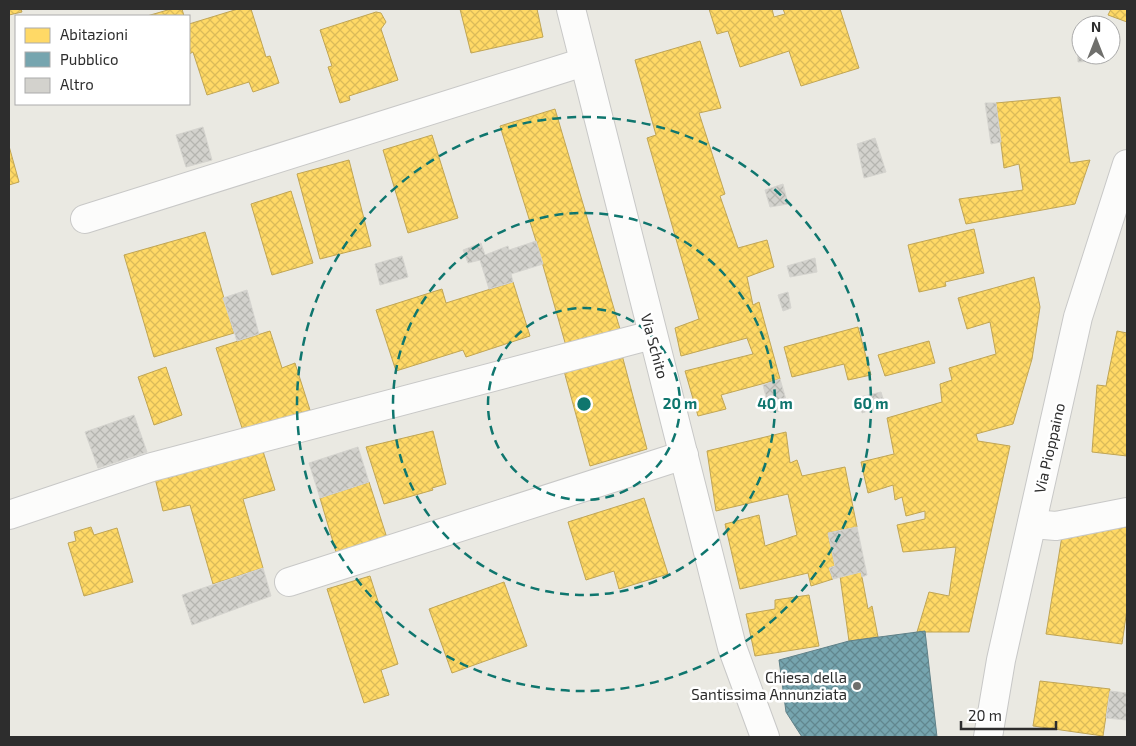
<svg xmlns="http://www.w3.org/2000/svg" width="1136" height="746" viewBox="0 0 1136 746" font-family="'Exo 2',sans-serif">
<defs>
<pattern id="homes-cross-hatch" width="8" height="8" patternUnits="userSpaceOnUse" patternTransform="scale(1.25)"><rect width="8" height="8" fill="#ffd966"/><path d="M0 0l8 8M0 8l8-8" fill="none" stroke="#dbbb59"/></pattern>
<pattern id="public-cross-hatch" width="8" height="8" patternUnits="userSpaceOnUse" patternTransform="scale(1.25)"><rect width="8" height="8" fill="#76a5af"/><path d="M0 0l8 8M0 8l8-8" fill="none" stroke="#61878f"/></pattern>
<pattern id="building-cross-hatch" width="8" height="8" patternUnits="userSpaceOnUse" patternTransform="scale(1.25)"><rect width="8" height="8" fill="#d3d2cd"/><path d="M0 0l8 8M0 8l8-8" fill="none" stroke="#b5b5b0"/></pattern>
</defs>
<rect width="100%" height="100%" fill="#eae9e2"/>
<!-- homes -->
<g fill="url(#homes-cross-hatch)" stroke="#c0a555">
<polygon points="9,9 21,9 22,12 9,15"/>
<polygon points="171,9 182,9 184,16 147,16"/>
<polygon points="238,9 251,9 266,57 270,56 279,83 253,92 249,82 207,95 193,52 189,54 189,24"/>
<polygon points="460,9 537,9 543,37 471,53"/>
<polygon points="709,9 772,9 774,17 785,14 783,9 840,9 859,68 801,86 789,51 740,67 728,31 717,34"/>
<polygon points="1111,9 1127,9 1127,22 1108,15"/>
<polygon points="376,12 381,13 386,22 381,29 398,80 349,96 350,100 340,103 328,67 332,66 320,30"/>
<polygon points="700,41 721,108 699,113 725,194 720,196 738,248 767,240 774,267 747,277 753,305 759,302 780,379 721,395 726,409 698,416 685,371 753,354 747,338 681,356 675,328 699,319 647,138 656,135 635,60"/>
<polygon points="1060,97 1070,163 1090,160 1075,204 966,224 959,199 1023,190 1019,164 1004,168 996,103"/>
<polygon points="555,109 620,329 566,346 536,241 500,126"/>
<polygon points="432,135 458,218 408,233 383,150"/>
<polygon points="9,146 19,182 9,185"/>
<polygon points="349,160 371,246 320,259 297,174"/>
<polygon points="291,191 313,263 272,275 251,204"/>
<polygon points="974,229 984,273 945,282 946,286 919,292 908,245"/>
<polygon points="205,232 234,333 154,357 124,255"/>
<polygon points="1034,277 1040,307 1032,359 1013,424 976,434 978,441 1010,446 969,632 917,632 929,592 949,596 956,547 903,552 897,525 925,519 925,511 906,516 902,497 895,500 893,485 868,493 861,462 894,454 887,418 942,402 940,384 952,380 949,368 996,354 990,322 967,329 958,298"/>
<polygon points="513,282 530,336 466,357 463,350 396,371 376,310 442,289 446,303"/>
<polygon points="858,327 871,375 848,380 844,364 792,377 784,347"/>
<polygon points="270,331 282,368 295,363 310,410 243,431 216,348"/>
<polygon points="1117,331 1127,333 1127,456 1092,452 1097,385 1106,386"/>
<polygon points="929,341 935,363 885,376 878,355"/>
<polygon points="622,355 647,449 590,466 564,371"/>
<polygon points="166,367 182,415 154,425 138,377"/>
<polygon points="433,431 446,484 432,488 433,490 384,504 366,447"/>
<polygon points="786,432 790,463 797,460 802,476 845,467 857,527 828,533 835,566 829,568 833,579 811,586 808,573 740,589 725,524 759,515 765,546 797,535 788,494 716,511 707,451"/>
<polygon points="262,448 275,490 243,499 263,568 213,584 190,505 163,511 155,478"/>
<polygon points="369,482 388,541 340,555 336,552 320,498"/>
<polygon points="644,498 668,574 619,589 614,571 586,580 568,522"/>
<polygon points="91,527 94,535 117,528 133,582 84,596 68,543 76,541 74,532"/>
<polygon points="1127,527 1127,609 1122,644 1046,634 1062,536"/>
<polygon points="861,572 868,609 872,606 878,637 849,641 840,576"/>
<polygon points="370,576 398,664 381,670 389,695 364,703 327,589"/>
<polygon points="504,582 527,646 452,673 429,609"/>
<polygon points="809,595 819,646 755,656 746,614 775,609 775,600"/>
<polygon points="1040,681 1110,689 1103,736 1033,726"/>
</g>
<!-- public -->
<polygon fill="url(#public-cross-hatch)" stroke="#608188" points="925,631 937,737 802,737 786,712 779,660 849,641"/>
<!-- building -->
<g fill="url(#building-cross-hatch)" stroke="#d5d4cf">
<polygon points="1077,35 1081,35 1081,55 1091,55 1091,61 1078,62"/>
<polygon points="985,103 996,103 1001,142 991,144"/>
<polygon points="203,127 212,160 186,167 176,135"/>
<polygon points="875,138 886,172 864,178 857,144"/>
<polygon points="783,184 788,204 770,207 765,190"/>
<polygon points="536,241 543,264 511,274 513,282 489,289 480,260 468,263 463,250 481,243 485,255 508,246 509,250"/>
<polygon points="402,256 408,277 380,285 375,264"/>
<polygon points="815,258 817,272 790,277 787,266"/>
<polygon points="247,290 259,334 237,341 223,298"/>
<polygon points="788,292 791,308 783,311 778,295"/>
<polygon points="780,379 789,410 770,412 763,385"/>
<polygon points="881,392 885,405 862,413 860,397"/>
<polygon points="134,415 147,452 98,468 85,432"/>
<polygon points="358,447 369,482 320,498 309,463"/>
<polygon points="857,527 867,575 862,577 861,572 833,579 829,568 835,566 828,533"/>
<polygon points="263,568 271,596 192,625 182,595"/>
<polygon points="1110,691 1127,693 1127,720 1106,718"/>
</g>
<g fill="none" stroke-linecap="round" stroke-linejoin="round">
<!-- minor casing -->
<g stroke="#c8c8c7" stroke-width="30">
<g id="minor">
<polyline points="85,219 584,62"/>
<polyline points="9,515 152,467 652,335"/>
<polyline points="1032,524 1056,526 1127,512"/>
<polyline points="289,582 684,455"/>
</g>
</g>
<!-- tertiary casing -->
<g stroke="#c8c8c7" stroke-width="30">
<polyline id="tertiary" points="571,9 732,647 765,737"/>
</g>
<!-- secondary casing -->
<g stroke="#c8c8c7" stroke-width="30">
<polyline id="secondary" points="988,737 1001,660 1078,317 1127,164"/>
</g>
<!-- minor -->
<use href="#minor" stroke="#fcfcfb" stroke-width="28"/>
<!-- tertiary -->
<use href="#tertiary" stroke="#fcfcfb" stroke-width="28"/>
<!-- secondary -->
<use href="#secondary" stroke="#fcfcfb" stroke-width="28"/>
</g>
<!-- distance rings -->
<g fill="none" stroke="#0f766e" stroke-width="2.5" stroke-dasharray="9 6">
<circle cx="584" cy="404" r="96"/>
<circle cx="584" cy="404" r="191"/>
<circle cx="584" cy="404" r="287"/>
</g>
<!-- markers -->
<circle fill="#6f6f6c" stroke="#fff" stroke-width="2" cx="857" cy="686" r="5"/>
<g text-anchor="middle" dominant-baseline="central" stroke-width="5" stroke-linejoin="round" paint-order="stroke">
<!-- street labels -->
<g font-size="15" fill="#2d2d2d" stroke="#fff">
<text transform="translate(655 346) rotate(75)">Via Schito</text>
<text transform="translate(1049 448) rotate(-77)">Via Pioppaino</text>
</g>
<!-- poi labels -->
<g font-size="15" fill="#2d2d2d" stroke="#fff" text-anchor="end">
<text x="847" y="677">Chiesa della<tspan x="847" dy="17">Santissima Annunziata</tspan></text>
</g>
</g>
<circle cx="584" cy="404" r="8" fill="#0f766e" stroke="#fff" stroke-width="2.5"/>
<g font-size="15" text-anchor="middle" font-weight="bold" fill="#0f766e" stroke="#fff" stroke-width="5" stroke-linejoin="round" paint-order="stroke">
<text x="680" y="409">20 m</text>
<text x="775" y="409">40 m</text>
<text x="871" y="409">60 m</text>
</g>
<!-- border -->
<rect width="1136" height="746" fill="none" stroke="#2d2d2d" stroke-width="20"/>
<!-- legend -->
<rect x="15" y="15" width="175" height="90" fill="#ffffff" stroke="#ababab"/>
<rect x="25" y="28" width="25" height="15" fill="#ffd966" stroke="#ababab"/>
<text x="60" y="40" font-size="15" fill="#2d2d2d">Abitazioni</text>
<rect x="25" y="52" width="25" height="15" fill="#76a5af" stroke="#ababab"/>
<text x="60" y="65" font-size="15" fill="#2d2d2d">Pubblico</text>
<rect x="25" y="78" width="25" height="15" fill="#d3d2cd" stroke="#ababab"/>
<text x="60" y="90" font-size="15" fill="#2d2d2d">Altro</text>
<!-- north arrow -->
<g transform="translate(1096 40)"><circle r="24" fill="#ffffff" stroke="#ababab"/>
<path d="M0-4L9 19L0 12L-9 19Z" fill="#6f6f6c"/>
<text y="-8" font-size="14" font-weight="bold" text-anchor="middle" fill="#2d2d2d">N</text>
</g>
<!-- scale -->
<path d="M961 721v8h95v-8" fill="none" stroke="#2d2d2d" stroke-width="2.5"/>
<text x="968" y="721" font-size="15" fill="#2d2d2d" stroke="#ffffff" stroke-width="4" paint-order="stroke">20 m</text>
</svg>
